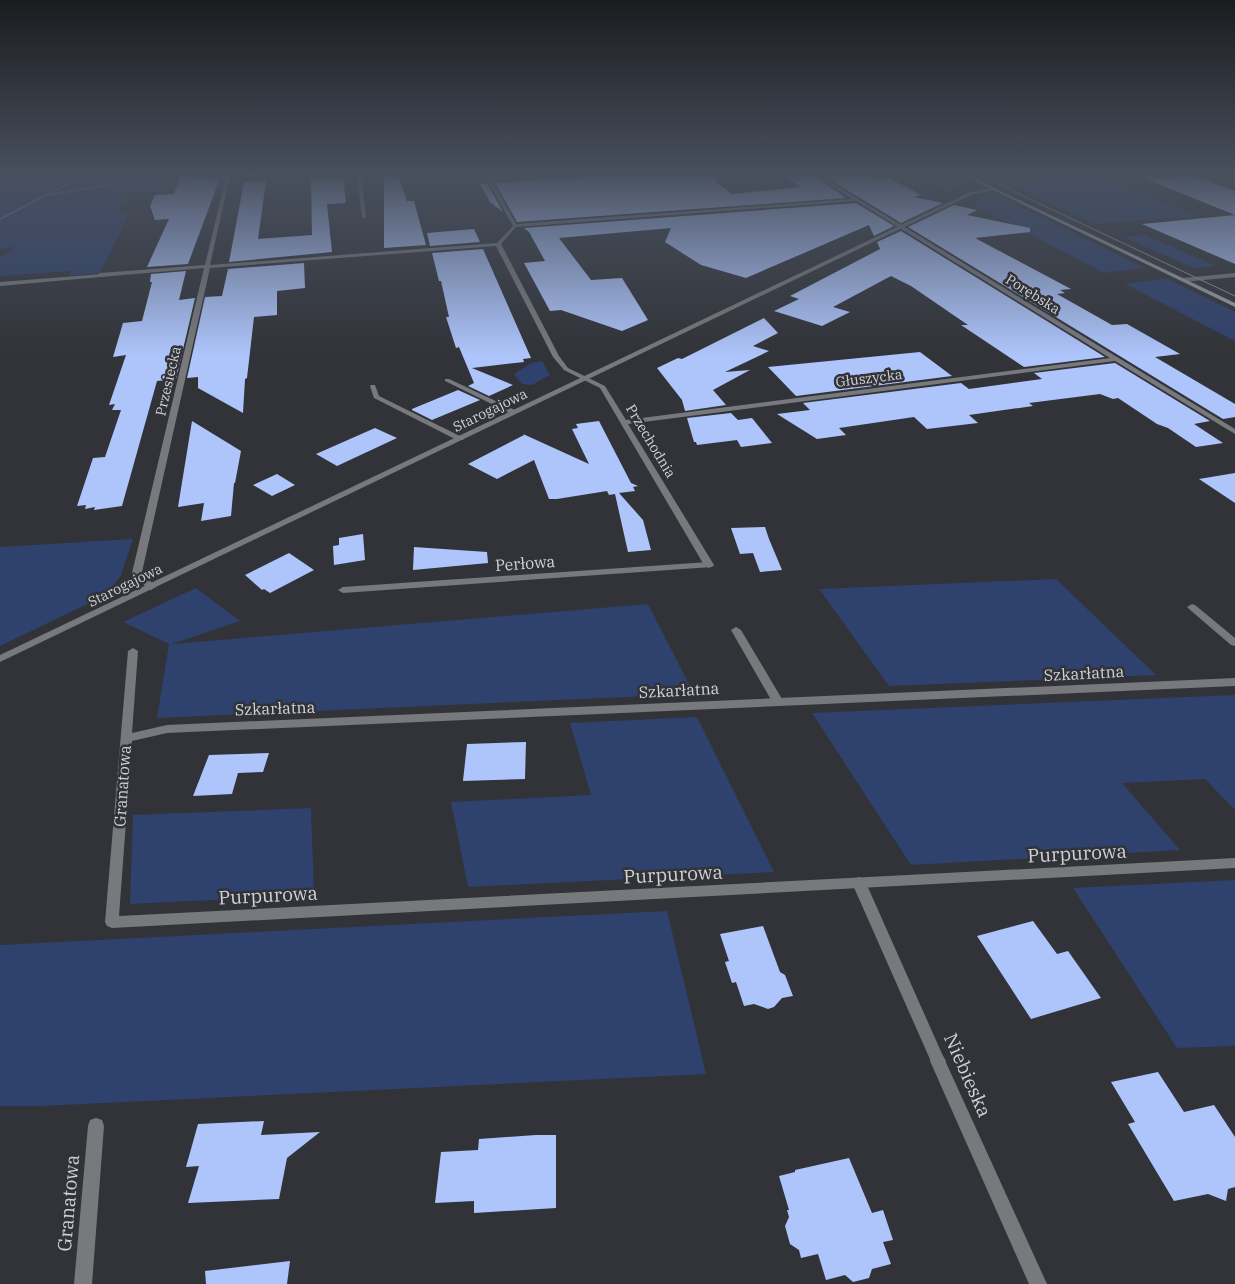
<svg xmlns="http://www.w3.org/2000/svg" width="1235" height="1284" viewBox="0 0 1235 1284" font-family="'IBM Plex Serif',serif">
<rect width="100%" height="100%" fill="#313338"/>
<!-- green -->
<g fill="#2f416d">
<polygon points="0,176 178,176 166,178 162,186 222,182 220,189 127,193 117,213 130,212 100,273 69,276 72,271 0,276 0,258 17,247 0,249"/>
<polygon points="919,176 947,176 962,185 950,192"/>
<polygon points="1103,178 1198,216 1094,224 1009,183"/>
<polygon points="994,196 1001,197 1145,268 1104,273 972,204 987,197"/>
<polygon points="1145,235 1216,266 1193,268 1124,237"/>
<polygon points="1166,278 1235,312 1235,341 1125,284"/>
<polygon points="542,361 550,375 532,385 522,384 514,374 531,363"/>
<polygon points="133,539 121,575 106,595 0,646 0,547"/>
<polygon points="1056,579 1156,675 889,686 819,589"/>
<polygon points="196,588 240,621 172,644 648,604 694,694 157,718 169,644 123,622"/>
<polygon points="1235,695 1235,810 1205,779 1122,783 1180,850 911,865 812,713"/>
<polygon points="697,717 774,872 468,887 451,802 591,795 570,723"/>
<polygon points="311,808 314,895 130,904 133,815"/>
<polygon points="1235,880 1235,1046 1177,1048 1073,888"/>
<polygon points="667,911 706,1074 41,1106 0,1106 0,945"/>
</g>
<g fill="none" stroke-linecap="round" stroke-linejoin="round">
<!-- stream -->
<g fill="#5a73b1" fill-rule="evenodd">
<polygon points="81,176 85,176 52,193 119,183 121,184 47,196 0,220 0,218"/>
<polygon points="169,176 176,176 125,185 123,184"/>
</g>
</g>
<!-- building -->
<g fill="#aec5fc">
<polygon points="188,176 220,178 188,264 147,267 169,219 155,220 150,206 155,195 174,194 180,177"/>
<polygon points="384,176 398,176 407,201 414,201 426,245 384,248"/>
<polygon points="593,176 716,176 716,182 732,194 801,187 784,176 814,176 846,198 517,222 495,183"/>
<polygon points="824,176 872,176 872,180 889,178 921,195 914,197 943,203 901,223"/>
<polygon points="1193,176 1235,191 1235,215 1141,177"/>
<polygon points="343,177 346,203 327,204 332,252 229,262 244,182 266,181 258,239 312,235 311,179"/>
<polygon points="487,183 503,212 490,202 480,184"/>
<polygon points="856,203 894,226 874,236 869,225 746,278 701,265 665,242 671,228 559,238 591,280 622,278 648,320 622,331 561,310 550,311 524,263 545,261 529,232 524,228"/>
<polygon points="954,205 977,210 967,215 1030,228 1030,232 975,238 1071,289 1060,290 1065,293 1057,294 1112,325 1127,324 1180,354 1155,357 1235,404 1235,417 1223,419 908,227"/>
<polygon points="1235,215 1235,264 1142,224"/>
<polygon points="474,229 480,242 430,246 427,233"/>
<polygon points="901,231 1105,357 1024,367 961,325 968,325 911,286 891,276 833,307 850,312 822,326 774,311 799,299 790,296 880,249 877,242"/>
<polygon points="483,249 531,358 523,359 524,362 472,368 513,385 489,396 468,386 474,383 459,347 456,348 446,317 449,317 441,281 439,281 432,253"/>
<polygon points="304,263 305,288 277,291 277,315 254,317 247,378 245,379 243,413 198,388 198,377 187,378 205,297 222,296 228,269"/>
<polygon points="186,271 179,300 195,298 176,379 157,381 122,506 94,510 95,507 85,509 86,505 77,506 93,458 105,457 121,410 112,410 115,404 109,405 126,355 113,357 123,323 142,321 152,282 150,282 151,274"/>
<polygon points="764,318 778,333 753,346 769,351 725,372 750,370 713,390 726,405 685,411 682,400 657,368 678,358 682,359"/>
<polygon points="920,352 952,376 796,396 768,367"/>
<polygon points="1115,363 1210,421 1194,424 1223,443 1196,447 1168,428 1157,424 1118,398 1113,399 1100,394 1029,403 1033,406 969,415 978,423 927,429 914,417 839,428 846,435 817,439 777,414 810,410 803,403 961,383 969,389 1042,379 1034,373"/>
<polygon points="458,390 480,400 432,420 412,410 412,409"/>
<polygon points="731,413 738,420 752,418 772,443 741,447 737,440 697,445 696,442 694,442 687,418"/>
<polygon points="192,421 241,451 235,483 234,483 231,516 201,521 204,503 178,507"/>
<polygon points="599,421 631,483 638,486 633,487 635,491 619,493 643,520 651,550 628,552 615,494 609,495 607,491 557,499 549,499 534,460 497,479 468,464 524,435 523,434 589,464 572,429 578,428 576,424"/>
<polygon points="375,428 397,438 337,466 316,454"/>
<polygon points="1235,473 1235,503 1199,479"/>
<polygon points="277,474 295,485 272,496 253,485"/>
<polygon points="765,527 769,539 782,570 760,572 753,553 740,554 731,528"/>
<polygon points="363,534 365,560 334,565 333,546 339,545 339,538"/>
<polygon points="414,547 487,552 488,563 413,570"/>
<polygon points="289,553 314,570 270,593 264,589 262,590 245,575"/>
<polygon points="526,742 525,779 463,781 467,744"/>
<polygon points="269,753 263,772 238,773 232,794 193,796 209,755"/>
<polygon points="1033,921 1057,954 1068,951 1101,998 1031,1019 977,936"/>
<polygon points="763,926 780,972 785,975 793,996 782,998 774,1007 768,1009 754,1004 744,1006 736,982 732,983 725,962 729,961 720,934"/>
<polygon points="1158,1072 1184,1112 1214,1105 1235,1137 1235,1187 1228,1189 1226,1201 1208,1194 1174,1201 1128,1124 1135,1122 1111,1082"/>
<polygon points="264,1121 261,1135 320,1132 287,1158 279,1199 188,1203 199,1166 186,1167 198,1124"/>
<polygon points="536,1135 556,1135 556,1208 474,1213 474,1201 435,1203 441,1152 478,1150 479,1139"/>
<polygon points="849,1158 872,1213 883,1210 893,1240 883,1242 891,1264 872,1269 869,1278 853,1282 845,1275 826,1280 818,1254 801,1258 799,1250 790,1244 785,1226 789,1217 787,1210 789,1210 779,1176 795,1172 795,1170"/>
<polygon points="290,1261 287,1284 206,1284 205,1271"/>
</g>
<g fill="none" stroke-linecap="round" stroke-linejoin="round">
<!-- service -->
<g fill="#78797c" fill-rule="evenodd">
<polygon points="102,274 102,276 100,277 0,286 0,282"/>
<polygon points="445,379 449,379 519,412 512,414 445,381"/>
<polygon points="371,385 375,385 379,396 464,438 463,440 457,440 374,398 370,386"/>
<polygon points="709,562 714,565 712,567 343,593 338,590 343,587"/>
<polygon points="736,627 741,630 782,699 783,702 782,705 774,705 731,630"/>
<polygon points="859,877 864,879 866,883 943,1056 946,1061 943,1066 938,1069 933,1066 852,883 854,879"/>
</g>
<!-- minor -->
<g fill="#78797c" fill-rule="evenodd">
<path d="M226,176H230L210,265L497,243L513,226L485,176H521L491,179L516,224L852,199L816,176H821L1235,429V434L1115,361L628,424L714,565L709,568L704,565L600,388L564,370L553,357L496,246L210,268L142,572L156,587L151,590L148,589L132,573L204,268L100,277L97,275L100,273L205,265ZM856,201L1110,358L626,420L605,386L568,368L559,356L501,244L516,227Z"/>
<polygon points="357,176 361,176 366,217 364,218 362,217"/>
<polygon points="1220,176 1235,179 1235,181 1221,177"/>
<polygon points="1235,273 1235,277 1183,282 1180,280 1183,278"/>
<polygon points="1192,604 1195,605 1235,638 1235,646 1231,645 1189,609 1187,607"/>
<polygon points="133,648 138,651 132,733 167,725 1235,678 1235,686 167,733 132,741 119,916 1235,858 1235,868 112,928 107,926 105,922 128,651"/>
<polygon points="938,1053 943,1056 1047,1284 1029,1284 930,1061 933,1056"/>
<polygon points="96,1118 102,1120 104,1126 92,1284 74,1284 88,1126 90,1120"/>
</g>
<!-- tertiary -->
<polygon fill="#78797c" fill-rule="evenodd" points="994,188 995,190 973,194 0,662 0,655 970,192"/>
<!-- secondary -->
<polygon fill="#9ea0a4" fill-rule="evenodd" points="964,176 969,176 1235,303 1235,307"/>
<!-- tram -->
<polyline stroke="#96989c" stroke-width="1" points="981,176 1235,296"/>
</g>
<!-- sky -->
<linearGradient id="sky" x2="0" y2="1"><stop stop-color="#1b1c1f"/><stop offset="0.49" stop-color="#48505e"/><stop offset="1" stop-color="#48505e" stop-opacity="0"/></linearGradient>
<rect width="1235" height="356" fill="url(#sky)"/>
<g text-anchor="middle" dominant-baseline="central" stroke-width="5" stroke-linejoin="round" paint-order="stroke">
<!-- far-street labels -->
<g font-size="14" fill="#d0d2d5" stroke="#313338">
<text transform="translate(1033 294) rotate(32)">Porębska</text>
<text transform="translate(869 378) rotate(-7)">Głuszycka</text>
<text transform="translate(168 381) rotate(-77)">Przesiecka</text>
<text transform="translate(490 410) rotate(-26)">Starogajowa</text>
<text transform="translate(651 441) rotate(59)">Przechodnia</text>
<text transform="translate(125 585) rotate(-26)">Starogajowa</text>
</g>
<!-- street labels -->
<g font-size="16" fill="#d0d2d5" stroke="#313338">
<text transform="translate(525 563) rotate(-4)">Perłowa</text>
<text transform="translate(1084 673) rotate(-3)">Szkarłatna</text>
<text transform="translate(679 690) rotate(-3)">Szkarłatna</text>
<text transform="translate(275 708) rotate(-2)">Szkarłatna</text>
<text transform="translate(122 786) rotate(-86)">Granatowa</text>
</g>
<!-- near-street labels -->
<g font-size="19" fill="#d0d2d5" stroke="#313338">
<text transform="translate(1077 853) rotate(-3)">Purpurowa</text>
<text transform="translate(673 874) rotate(-3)">Purpurowa</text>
<text transform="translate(268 895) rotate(-3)">Purpurowa</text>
<text transform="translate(968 1075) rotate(66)">Niebieska</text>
<text transform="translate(68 1203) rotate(-85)">Granatowa</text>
</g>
</g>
</svg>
